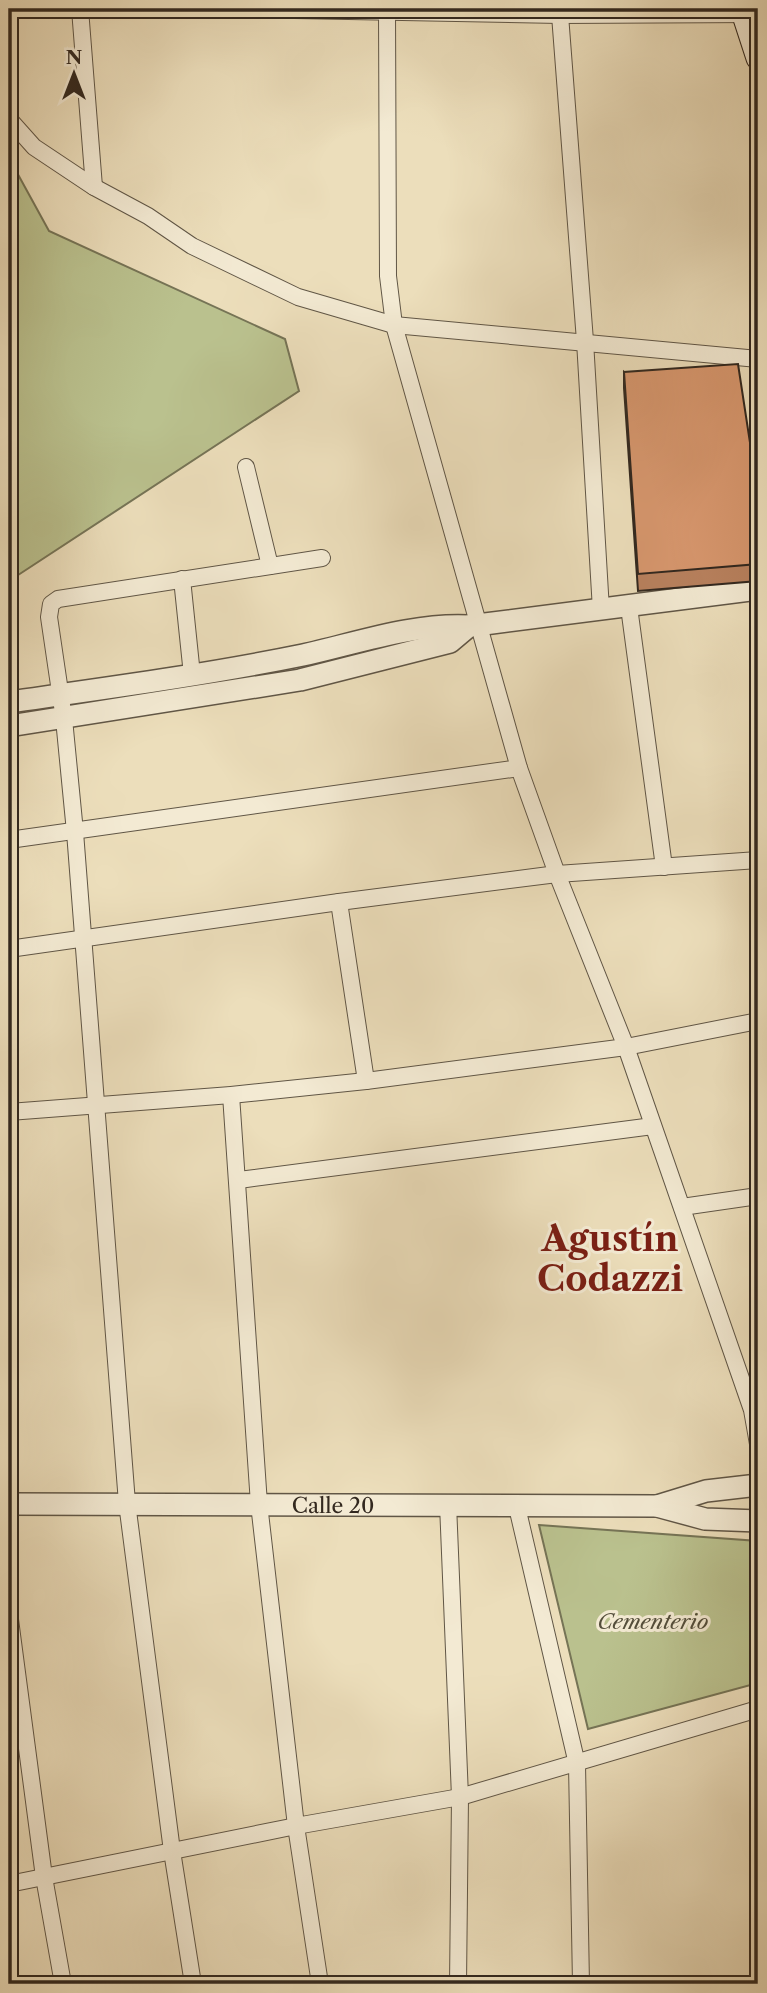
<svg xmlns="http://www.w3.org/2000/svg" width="767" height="1993" viewBox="0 0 767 1993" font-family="'Libre Caslon Text',serif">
<rect width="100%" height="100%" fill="#ecdebb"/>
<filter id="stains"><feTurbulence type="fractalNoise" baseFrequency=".00286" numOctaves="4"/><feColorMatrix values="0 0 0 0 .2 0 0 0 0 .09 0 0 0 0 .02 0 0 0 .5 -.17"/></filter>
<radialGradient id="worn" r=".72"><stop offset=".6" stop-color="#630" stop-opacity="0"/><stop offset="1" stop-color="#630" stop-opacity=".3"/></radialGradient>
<!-- green -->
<g fill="#bac18e" stroke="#767456" stroke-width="2">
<polygon points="9,158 49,231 285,339 299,391 9,581"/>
<polygon points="539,1525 758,1541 758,1683 588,1729"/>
</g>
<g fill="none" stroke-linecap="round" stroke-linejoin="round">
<!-- minor casing -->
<g stroke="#605646" stroke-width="18">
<g id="minor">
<polyline points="80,9 94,187"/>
<polyline points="247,9 560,15 758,14"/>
<polyline points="387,9 388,276 394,325 519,768 557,874 626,1047 752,1410 758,1444"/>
<polyline points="560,15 585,341 601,610"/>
<polyline points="9,119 34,147 94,187 148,216 192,246 298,297 394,325 758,359"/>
<polyline points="246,467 270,566"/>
<polyline points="182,579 192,675"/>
<polyline points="629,607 664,867"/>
<polyline points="9,840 519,768"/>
<polyline points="339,902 366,1081"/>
<polyline points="9,949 339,902 557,874 758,860"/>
<polyline points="231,1095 259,1504 296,1826 320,1984"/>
<polyline points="9,1112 231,1095 366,1081 626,1047 758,1021"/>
<polyline points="239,1180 653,1126"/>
<polyline points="682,1207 758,1196"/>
<polyline points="448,1504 460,1797 458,1984"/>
<polyline points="517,1507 577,1764 581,1984"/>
<polyline points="9,1612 44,1877 63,1984"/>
<polyline points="9,1884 296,1826 460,1797 758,1709"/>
<polyline points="193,1984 172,1851 127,1503 75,832 64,719 49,617 51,604 58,599 322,558"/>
</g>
</g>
<!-- tertiary casing -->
<g stroke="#605646" stroke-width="24">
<g id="tertiary">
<path d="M9,702C107,688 205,675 303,655C357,643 414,623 469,626L758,589"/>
<polyline points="9,726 300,680 450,642 469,626"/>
<path id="s1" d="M9,1504L657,1506L705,1519L758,1521"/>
<polyline points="657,1506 706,1491 758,1485"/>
</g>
</g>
<!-- secondary casing -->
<g stroke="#32281f" stroke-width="25">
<polyline id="secondary" points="742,9 758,58"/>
</g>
<!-- minor -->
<use href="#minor" stroke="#f3ead3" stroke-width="16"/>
<!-- tertiary -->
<use href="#tertiary" stroke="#f3ead3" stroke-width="21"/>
<!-- secondary -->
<use href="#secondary" stroke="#f3ead3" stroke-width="23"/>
</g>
<!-- wall -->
<polygon fill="#b8815e" stroke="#32281f" stroke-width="2" points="624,372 758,495 758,581 638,591 624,388"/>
<!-- building -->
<polygon fill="#d6966d" stroke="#32281f" stroke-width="2" points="738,364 758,495 758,564 638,574 624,372"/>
<g text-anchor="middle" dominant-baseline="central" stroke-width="6" stroke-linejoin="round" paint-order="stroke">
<!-- street labels -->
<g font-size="21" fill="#32281f" stroke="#f3ead3">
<text stroke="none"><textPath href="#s1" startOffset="324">Calle 20</textPath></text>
</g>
<!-- park labels -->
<g font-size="21" font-style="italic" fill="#544e3b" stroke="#f3ead3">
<text x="653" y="1621">Cementerio</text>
</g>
<!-- town labels -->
<g font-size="35" font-weight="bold" fill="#7a1f14" stroke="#f3ead3">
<text x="610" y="1238">Agustín<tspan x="610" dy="40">Codazzi</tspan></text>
</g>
</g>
<!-- margin -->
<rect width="767" height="1993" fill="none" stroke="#ecdebb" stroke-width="35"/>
<rect x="10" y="10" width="746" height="1972" fill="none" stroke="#32281f" stroke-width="3.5"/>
<rect x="18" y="18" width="732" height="1958" fill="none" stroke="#32281f" stroke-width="2"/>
<!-- north arrow -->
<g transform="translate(74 74)" stroke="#f3ead3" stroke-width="5" paint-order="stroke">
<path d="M0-5L12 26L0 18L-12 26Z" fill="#32281f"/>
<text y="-10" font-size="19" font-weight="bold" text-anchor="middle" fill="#32281f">N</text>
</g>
<rect width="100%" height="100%" filter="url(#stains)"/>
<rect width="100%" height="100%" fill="url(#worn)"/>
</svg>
